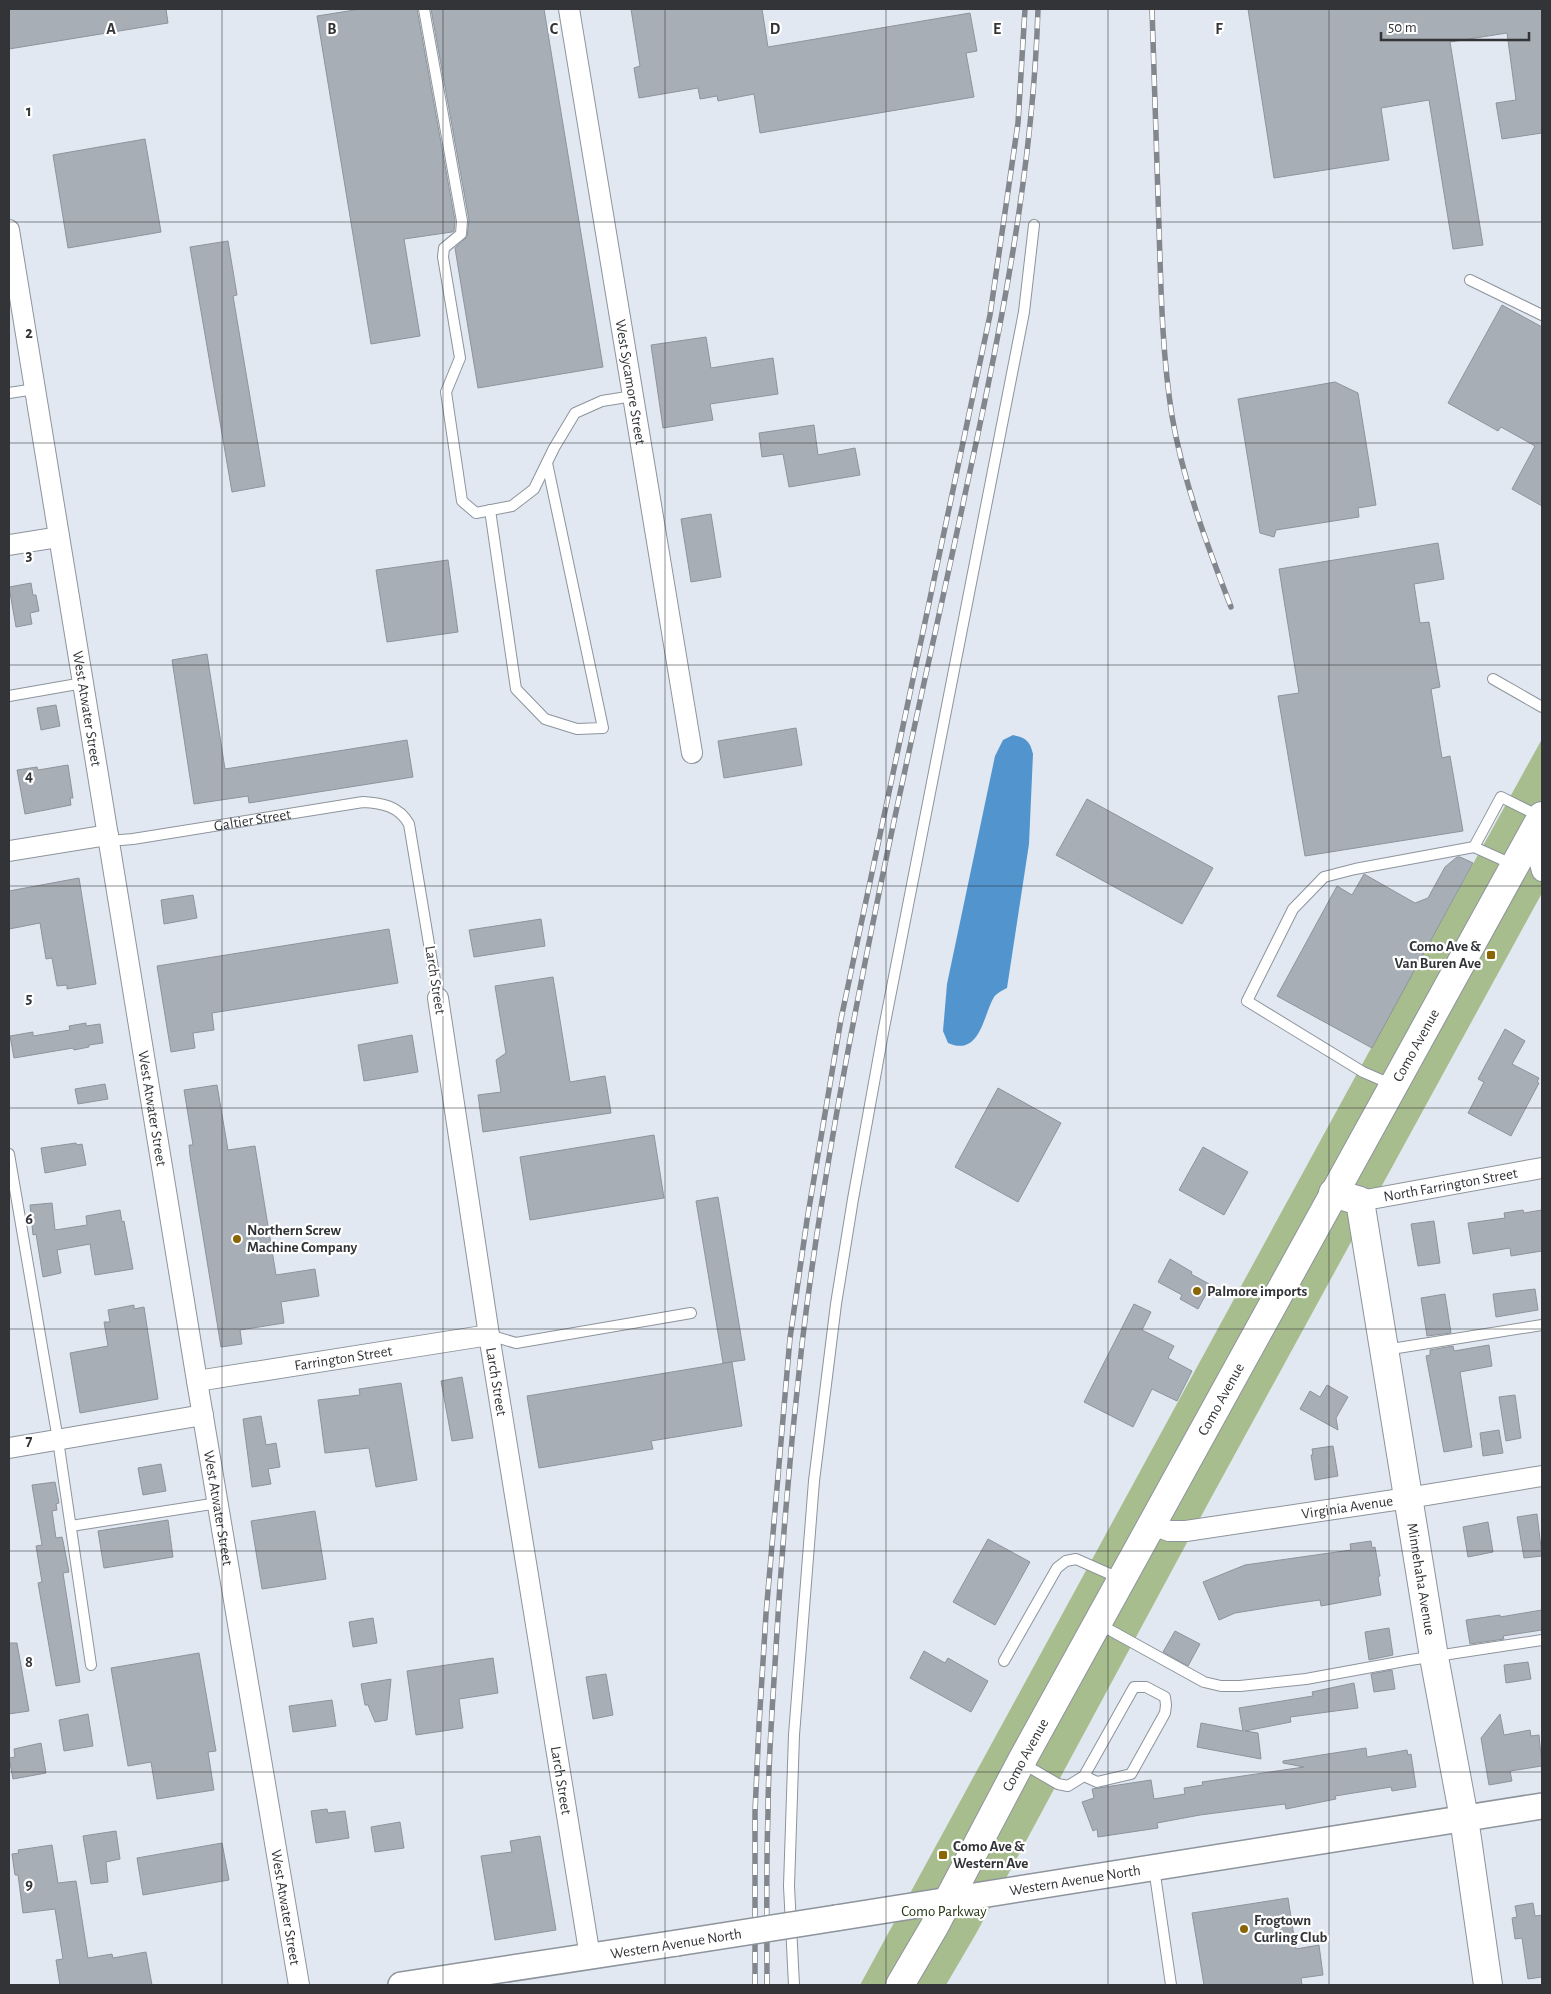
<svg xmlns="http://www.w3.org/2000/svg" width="1551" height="1994" viewBox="0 0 1551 1994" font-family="'Alegreya Sans',sans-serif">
<rect width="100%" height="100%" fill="#e1e8f1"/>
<!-- green -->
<polygon fill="#a8bd8e" points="1542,739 1542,893 1211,1498 977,1932 946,1985 860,1985 1354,1079"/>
<!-- water -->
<path fill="#5294ce" d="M1013,735C1026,738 1030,741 1033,754L1029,844L1007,988C1003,990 997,993 994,997C983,1016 980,1057 948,1043L943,1031L947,984L995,756L1003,740Z"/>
<!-- building -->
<g fill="#a8aeb6" stroke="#8e949c">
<polygon points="9,9 166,9 168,23 9,49"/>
<polygon points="361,9 417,9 455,221 454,231 452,232 404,239 420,336 371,344 317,16"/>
<polygon points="431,9 544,9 603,367 478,388 455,248 467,237 469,220"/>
<polygon points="631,9 762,9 768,47 970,13 977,51 966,53 974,97 760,133 754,94 718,101 717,96 700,99 698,88 639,98 634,68 640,66"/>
<polygon points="1248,9 1542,9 1542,133 1502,139 1496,103 1516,100 1507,33 1450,42 1483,245 1453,249 1429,100 1381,108 1389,160 1274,178"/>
<polygon points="145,139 161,232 68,248 53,155"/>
<polygon points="228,241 237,295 233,296 265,486 232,492 190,247"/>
<polygon points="1502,305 1542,327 1542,506 1512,489 1535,446 1501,427 1498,431 1448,403"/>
<polygon points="706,337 711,368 773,358 778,394 710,404 713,420 663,428 651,345"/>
<polygon points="1335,382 1358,393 1376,505 1358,508 1359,517 1276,530 1274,537 1260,533 1238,399"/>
<polygon points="814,425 818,455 855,448 860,475 789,487 783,454 762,457 759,433"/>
<polygon points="711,514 721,577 691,582 681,519"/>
<polygon points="1438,543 1444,579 1414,584 1420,623 1429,622 1440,687 1431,689 1442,758 1450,756 1463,831 1305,856 1278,696 1299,693 1279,569"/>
<polygon points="448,560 458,632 387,642 376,570"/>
<polygon points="31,583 33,595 36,595 39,611 30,613 32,624 16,627 9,587"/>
<polygon points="207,654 225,769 407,740 413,777 249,803 248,796 194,804 172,660"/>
<polygon points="56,705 60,726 41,730 37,708"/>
<polygon points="796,728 802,765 724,778 718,741"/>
<polygon points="68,765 73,798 70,798 71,805 25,814 17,770 37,767 38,770"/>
<polygon points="1087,799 1213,868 1182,924 1056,855"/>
<polygon points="1457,857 1460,857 1473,863 1372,1048 1277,996 1337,886 1352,895 1364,874 1415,903 1428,898 1445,867"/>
<polygon points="79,878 96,984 67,989 67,985 57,986 52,958 46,959 40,923 9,929 9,891"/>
<polygon points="193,895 197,918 164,924 161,900"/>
<polygon points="541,919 545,946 474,957 469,930"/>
<polygon points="389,929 398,983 212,1013 214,1030 193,1033 195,1048 171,1052 157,966"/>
<polygon points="553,977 570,1082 605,1076 611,1113 483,1132 478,1095 501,1092 496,1060 506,1053 495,986"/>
<polygon points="86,1023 86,1026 100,1024 103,1043 89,1045 89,1047 74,1050 73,1048 14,1058 10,1036 33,1032 33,1036 70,1030 69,1026"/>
<polygon points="1505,1029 1525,1041 1512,1064 1539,1078 1537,1082 1539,1083 1511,1136 1468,1113 1484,1082 1478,1079"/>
<polygon points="412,1035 418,1072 364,1081 358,1045"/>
<polygon points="105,1084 108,1099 78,1104 75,1089"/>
<polygon points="217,1085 228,1150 255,1146 276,1275 315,1269 319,1296 281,1302 284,1323 240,1330 242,1344 221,1347 190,1156 189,1145 193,1145 184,1090"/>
<polygon points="998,1088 1061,1123 1018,1202 955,1167"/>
<polygon points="654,1135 664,1198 530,1220 520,1157"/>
<polygon points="76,1143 77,1145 82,1144 86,1165 45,1173 41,1148"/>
<polygon points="1203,1147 1248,1172 1224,1215 1179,1190"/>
<polygon points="718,1197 745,1360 723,1363 696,1201"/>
<polygon points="52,1203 55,1230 87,1225 86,1216 120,1210 122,1222 124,1221 133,1269 95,1275 90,1244 57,1250 61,1273 43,1277 36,1234 33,1235 30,1205"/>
<polygon points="1523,1210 1524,1213 1542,1210 1542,1251 1511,1256 1510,1248 1473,1254 1468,1223 1505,1218 1504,1213"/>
<polygon points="1434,1221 1440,1263 1418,1266 1411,1224"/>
<polygon points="1170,1259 1192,1272 1191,1274 1211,1285 1198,1309 1180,1299 1182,1295 1158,1282"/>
<polygon points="1535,1289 1538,1310 1496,1317 1493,1294"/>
<polygon points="1445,1294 1451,1333 1427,1336 1421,1298"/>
<polygon points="1134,1304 1151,1312 1142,1330 1174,1346 1168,1358 1192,1371 1177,1401 1152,1389 1133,1427 1084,1402"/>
<polygon points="134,1305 134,1309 144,1307 158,1399 80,1413 70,1353 108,1346 104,1322 110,1322 108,1310"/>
<polygon points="1489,1345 1492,1366 1460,1372 1472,1447 1444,1452 1426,1356 1430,1355 1430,1350 1453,1346 1454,1351"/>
<polygon points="732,1362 742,1426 651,1441 653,1449 539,1468 527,1396"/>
<polygon points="462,1377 473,1438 452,1441 441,1381"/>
<polygon points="401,1383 417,1480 376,1487 369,1448 325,1453 318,1400 360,1395 359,1389"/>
<polygon points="1327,1385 1348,1397 1336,1418 1338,1430 1300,1409 1310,1391 1320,1397"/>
<polygon points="1515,1395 1521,1438 1506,1441 1499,1397"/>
<polygon points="261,1416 266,1445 276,1443 280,1467 268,1469 271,1484 252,1487 243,1419"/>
<polygon points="1499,1430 1503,1453 1483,1456 1480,1433"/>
<polygon points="1333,1446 1338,1476 1315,1480 1311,1455 1313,1455 1312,1449"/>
<polygon points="161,1464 166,1491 143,1495 138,1468"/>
<polygon points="55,1482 59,1503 56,1504 57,1510 52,1511 56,1538 62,1537 63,1541 69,1572 63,1573 80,1682 56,1686 38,1583 42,1582 36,1546 42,1545 32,1485"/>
<polygon points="315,1511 326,1579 262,1589 251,1521"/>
<polygon points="1537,1514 1542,1556 1524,1558 1517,1517"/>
<polygon points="168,1520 173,1557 104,1568 98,1531"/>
<polygon points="1488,1522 1493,1552 1468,1557 1463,1527"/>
<polygon points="988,1539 1030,1562 995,1625 953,1602"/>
<polygon points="1371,1541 1372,1548 1375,1547 1380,1576 1378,1577 1381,1595 1321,1606 1320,1600 1285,1605 1235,1613 1219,1620 1203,1582 1245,1565 1351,1550 1350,1544"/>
<polygon points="1542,1610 1542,1630 1503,1636 1504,1639 1470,1644 1466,1620 1500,1615 1500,1617"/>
<polygon points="373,1618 377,1643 353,1647 349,1622"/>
<polygon points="1389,1628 1393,1655 1369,1660 1365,1632"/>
<polygon points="1175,1631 1200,1644 1188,1666 1163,1652"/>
<polygon points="9,1643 17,1643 29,1711 9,1714"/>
<polygon points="924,1651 945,1663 948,1658 988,1681 971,1712 910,1678"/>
<polygon points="199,1653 216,1751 208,1752 214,1790 157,1799 151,1762 128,1766 111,1668"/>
<polygon points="493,1658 498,1693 459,1699 463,1728 416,1735 407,1671"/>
<polygon points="1528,1662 1531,1679 1506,1683 1504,1665"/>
<polygon points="1392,1670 1395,1689 1374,1692 1371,1674"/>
<polygon points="606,1674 613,1715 593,1719 586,1677"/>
<polygon points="391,1679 387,1720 375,1722 368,1705 365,1705 361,1684"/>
<polygon points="1354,1683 1358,1708 1290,1717 1291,1722 1245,1731 1258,1733 1261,1759 1197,1747 1201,1723 1243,1731 1239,1708 1313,1696 1312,1692"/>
<polygon points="332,1700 336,1726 293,1732 289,1706"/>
<polygon points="88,1714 93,1746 64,1751 59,1720"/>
<polygon points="1500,1714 1504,1735 1530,1730 1531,1736 1539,1735 1542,1766 1510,1771 1512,1781 1489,1785 1481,1738"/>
<polygon points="41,1743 46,1773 13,1779 9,1758 15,1757 14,1749"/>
<polygon points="1366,1748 1367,1757 1407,1750 1408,1755 1411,1754 1416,1787 1392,1791 1391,1787 1335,1796 1336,1799 1286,1809 1285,1804 1200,1815 1157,1823 1158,1828 1098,1837 1097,1829 1093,1831 1082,1802 1094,1798 1092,1789 1151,1780 1154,1799 1185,1794 1184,1788 1203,1785 1202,1782 1304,1767 1283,1763 1283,1761"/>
<polygon points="327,1809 328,1813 345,1811 349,1838 316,1843 311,1811"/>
<polygon points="400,1822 404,1848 375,1852 371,1827"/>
<polygon points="116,1831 120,1859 106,1862 108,1882 91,1884 83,1836"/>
<polygon points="540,1836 556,1930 495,1940 481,1856 512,1852 510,1841"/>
<polygon points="222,1843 229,1880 143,1895 137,1858"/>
<polygon points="52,1845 58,1883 76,1881 88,1958 112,1954 113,1958 146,1952 152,1985 60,1985 56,1960 63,1959 55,1909 23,1913 18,1875 15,1875 12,1854 19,1853 18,1850"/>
<polygon points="1288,1898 1296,1949 1319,1945 1323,1975 1301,1978 1302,1985 1204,1985 1192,1913"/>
<polygon points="1533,1903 1535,1916 1542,1915 1542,1977 1528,1979 1522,1938 1515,1939 1512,1918 1517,1917 1515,1906"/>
</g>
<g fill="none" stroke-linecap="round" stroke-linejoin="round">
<!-- service casing -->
<g stroke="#8d949c" stroke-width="12">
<g id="service">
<polyline points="424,9 462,221 461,234 444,248 443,257 460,358 446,392 462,501 476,513 512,506 534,489 554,448 575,413 602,401 633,396"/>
<polyline points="1470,280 1542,315"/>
<polyline points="9,393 35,389"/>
<polyline points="490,510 516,689 545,719 577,729 603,728 547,463"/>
<polyline points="1493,679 1542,707"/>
<polyline points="9,696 83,683"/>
<path id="s1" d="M109,841L133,839L363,802C382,803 399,806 409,824L438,998"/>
<polyline points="1474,847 1501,797 1539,816"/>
<polyline points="1393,1085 1363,1072 1247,1001 1293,909 1324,877 1355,869 1474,847 1514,865"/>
<polyline points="9,1154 58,1440 91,1665"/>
<polyline points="489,1335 516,1343 691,1313"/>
<polyline points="1385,1350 1542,1325"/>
<polyline points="71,1526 218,1503"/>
<polyline points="1099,1624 1204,1682 1221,1686 1240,1686 1306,1679 1410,1660 1542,1640"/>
<polyline points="1004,1661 1057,1568 1066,1561 1076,1559 1121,1579"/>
<polyline points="1022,1763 1058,1784 1068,1786 1084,1776 1134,1687 1146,1687 1165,1697 1166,1705 1165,1713 1131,1774 1097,1782 1084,1776"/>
<polyline points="1154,1868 1171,1985"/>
<polyline points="794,1985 789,1886 794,1735 814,1481 836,1304 853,1199 883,1033 1024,312 1034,225"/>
</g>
</g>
<!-- minor casing -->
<g stroke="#8d949c" stroke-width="22">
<g id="minor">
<path id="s2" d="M569,9L692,753"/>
<path id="s3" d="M9,230L197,1381L299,1985"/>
<polyline points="9,545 59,537"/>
<polyline points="1539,833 1532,833 1542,871"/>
<polyline points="9,851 108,835"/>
<path id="s4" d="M438,998L489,1335L590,1957"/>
<path id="s5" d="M1360,1201L1542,1168"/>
<path id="s6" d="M197,1381L489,1335"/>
<polyline points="9,1448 203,1415"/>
<path id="s7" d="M1152,1525L1169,1531H1186L1408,1498L1542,1476"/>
</g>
</g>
<!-- tertiary casing -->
<g stroke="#8d949c" stroke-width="28">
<g id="tertiary">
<path id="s8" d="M836,1918L1542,1806"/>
<polyline points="401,1985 677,1943"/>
</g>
</g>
<!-- secondary casing -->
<g stroke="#8d949c" stroke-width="30">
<g id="secondary">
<path id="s9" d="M1333,1193L1360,1201L1434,1657L1464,1818L1488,1985"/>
<path id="s10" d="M900,1985L934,1927L1021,1762L1542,816"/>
</g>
</g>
<!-- service -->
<use href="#service" stroke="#fff" stroke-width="10"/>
<!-- minor -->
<use href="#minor" stroke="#fff" stroke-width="20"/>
<!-- tertiary -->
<use href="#tertiary" stroke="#fff" stroke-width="25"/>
<!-- secondary -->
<use href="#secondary" stroke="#fff" stroke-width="28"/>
<!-- rail casing -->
<g stroke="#82868d" stroke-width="5.5">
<g id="rail">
<path d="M1152,9C1154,82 1157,155 1159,228C1161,290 1162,353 1172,416C1183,481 1207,545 1231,607"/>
<polyline points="755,1985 755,1812 759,1725 766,1614 790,1338 807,1220 841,1019 990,315 1018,123 1025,9"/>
<path d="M767,1985C767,1928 766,1871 768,1814C768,1764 772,1714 775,1664C781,1557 790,1450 802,1344C820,1194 848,1045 878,898C906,760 938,623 967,485C1001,329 1033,169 1038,9"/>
</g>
</g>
<!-- rail -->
<use href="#rail" stroke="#fff" stroke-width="4" stroke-dasharray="11" stroke-linecap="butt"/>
<!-- tertiary-bridge casing -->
<g stroke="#8d949c" stroke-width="28" stroke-linecap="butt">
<polyline id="tertiary-bridge" points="677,1943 836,1918"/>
</g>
<!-- tertiary-bridge -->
<use href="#tertiary-bridge" stroke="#fff" stroke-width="25"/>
</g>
<!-- grid -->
<path fill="none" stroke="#323438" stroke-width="1" stroke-opacity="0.55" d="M222,9V1985M443,9V1985M665,9V1985M886,9V1985M1108,9V1985M1329,9V1985M9,222H1542M9,443H1542M9,665H1542M9,886H1542M9,1108H1542M9,1329H1542M9,1551H1542M9,1772H1542"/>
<!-- markers -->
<g fill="#896603" stroke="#fff" stroke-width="2">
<rect x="1486" y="950" width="10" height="10" rx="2.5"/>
<circle cx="237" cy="1239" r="5"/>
<circle cx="1197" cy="1291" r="5"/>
<rect x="938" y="1850" width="10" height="10" rx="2.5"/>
<circle cx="1244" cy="1929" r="5"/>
</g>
<g text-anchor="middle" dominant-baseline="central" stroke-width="4.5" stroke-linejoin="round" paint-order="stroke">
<!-- street labels -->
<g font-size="15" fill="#323438" stroke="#fff">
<text stroke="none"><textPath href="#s2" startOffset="378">West Sycamore Street</textPath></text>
<text stroke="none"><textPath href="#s3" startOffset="485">West Atwater Street</textPath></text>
<text stroke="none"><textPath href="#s1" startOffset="145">Galtier Street</textPath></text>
<text transform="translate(435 980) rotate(81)">Larch Street</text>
<text stroke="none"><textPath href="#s10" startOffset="1072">Como Avenue</textPath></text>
<text stroke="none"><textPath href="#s3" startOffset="890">West Atwater Street</textPath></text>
<text stroke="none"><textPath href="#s5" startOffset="92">North Farrington Street</textPath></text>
<text stroke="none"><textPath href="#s6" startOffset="148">Farrington Street</textPath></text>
<text stroke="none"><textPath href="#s4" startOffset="388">Larch Street</textPath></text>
<text stroke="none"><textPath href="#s10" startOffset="668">Como Avenue</textPath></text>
<text stroke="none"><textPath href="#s7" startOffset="198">Virginia Avenue</textPath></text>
<text stroke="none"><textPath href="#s3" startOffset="1295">West Atwater Street</textPath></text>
<text stroke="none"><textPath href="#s9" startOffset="411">Minnehaha Avenue</textPath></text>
<text stroke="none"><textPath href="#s10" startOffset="262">Como Avenue</textPath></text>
<text stroke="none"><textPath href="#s4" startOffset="792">Larch Street</textPath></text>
<text stroke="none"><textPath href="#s8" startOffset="242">Western Avenue North</textPath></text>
<text stroke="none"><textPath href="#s3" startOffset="1700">West Atwater Street</textPath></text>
<text transform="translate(676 1944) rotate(-9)">Western Avenue North</text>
</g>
<!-- poi labels -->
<g font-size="15" font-weight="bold" fill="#323438" stroke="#fff" text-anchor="start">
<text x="1481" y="946" text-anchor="end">Como Ave &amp;<tspan x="1481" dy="17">Van Buren Ave</tspan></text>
<text x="247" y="1230">Northern Screw<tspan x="247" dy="17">Machine Company</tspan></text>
<text x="1207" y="1291">Palmore imports</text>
<text x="953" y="1846">Como Ave &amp;<tspan x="953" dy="17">Western Ave</tspan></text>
<text x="1254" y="1920">Frogtown<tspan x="1254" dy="17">Curling Club</tspan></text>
</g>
<!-- park labels -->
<g font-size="15" fill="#263412" stroke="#fff">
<text x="944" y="1911">Como Parkway</text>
</g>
</g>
<g font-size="16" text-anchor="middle" font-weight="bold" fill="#323438" stroke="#fff" stroke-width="4.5" stroke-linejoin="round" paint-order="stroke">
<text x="111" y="34">A</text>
<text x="332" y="34">B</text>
<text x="554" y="34">C</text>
<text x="775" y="34">D</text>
<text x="997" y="34">E</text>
<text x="1219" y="34">F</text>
<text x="29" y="116">1</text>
<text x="29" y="338">2</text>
<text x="29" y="560">3</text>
<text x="29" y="781">4</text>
<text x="29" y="1003">5</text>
<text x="29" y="1224">6</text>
<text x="29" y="1446">7</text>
<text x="29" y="1667">8</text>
<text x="29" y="1889">9</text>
</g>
<!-- border -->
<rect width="1551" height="1994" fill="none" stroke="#323438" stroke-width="20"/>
<!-- scale -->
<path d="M1381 32v8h148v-8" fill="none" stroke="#323438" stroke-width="2.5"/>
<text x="1388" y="32" font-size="15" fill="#323438" stroke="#ffffff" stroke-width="4" paint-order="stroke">50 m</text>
</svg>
